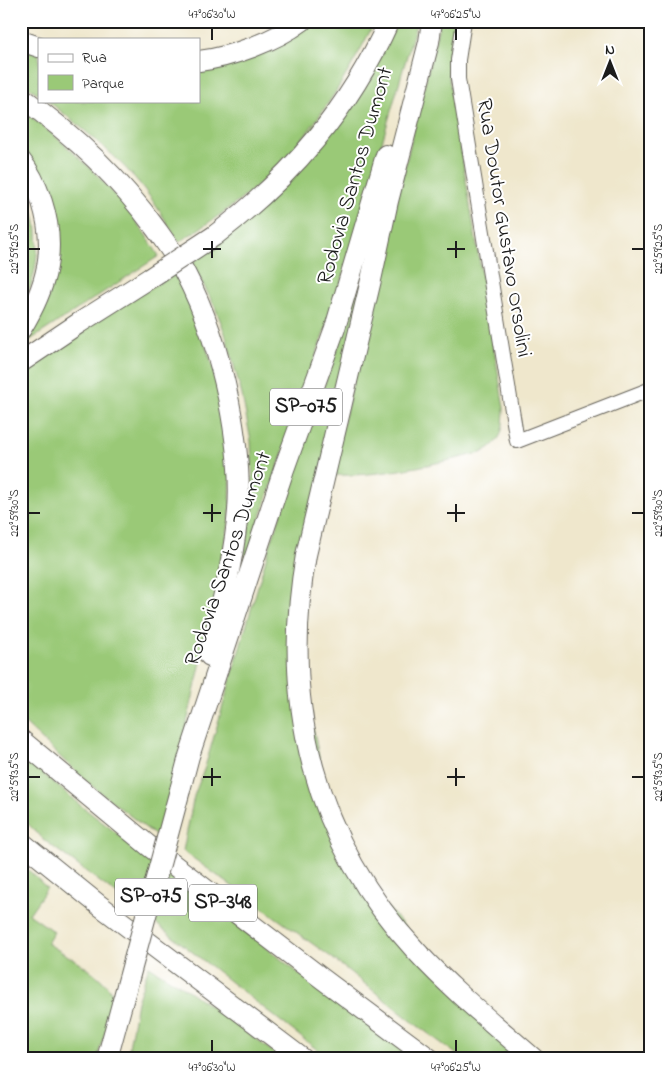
<svg xmlns="http://www.w3.org/2000/svg" width="672" height="1080" viewBox="0 0 672 1080" font-family="'Indie Flower',sans-serif">
<rect width="100%" height="100%" fill="#fff"/>
<filter id="ink" filterUnits="userSpaceOnUse"><feTurbulence type="fractalNoise" baseFrequency=".02" numOctaves="2"/><feDisplacementMap in="SourceGraphic" scale="10" xChannelSelector="R" yChannelSelector="G"/><feConvolveMatrix kernelMatrix="1 2 1 2 8 2 1 2 1" color-interpolation-filters="sRGB"/></filter>
<filter id="wash" filterUnits="userSpaceOnUse"><feTurbulence type="fractalNoise" baseFrequency=".0096" numOctaves="4" result="noise"/><feDisplacementMap in="SourceGraphic" scale="20" xChannelSelector="R" yChannelSelector="G"/><feGaussianBlur stdDeviation="1.12" result="paint"/><feColorMatrix in="noise" values="0 0 0 0 0 0 0 0 0 0 0 0 0 0 0 0 0 1.4 0 .05"/><feComposite in="paint" operator="in"/></filter>
<g filter="url(#wash)">
<rect width="100%" height="100%" fill="#efe7cc"/>
<!-- green -->
<g fill="#9ac977" stroke="#5b724a">
<path d="M311,21H375C342,89 299,154 239,201C219,216 199,229 179,242C165,220 152,197 135,178C110,150 77,124 48,101H199V68Z"/>
<polygon points="398,21 417,21 344,274 248,554 244,556 253,486 251,441 242,395 225,333 215,307 192,263 222,241"/>
<path d="M440,21H455C450,41 448,59 449,79L504,408C503,432 503,441 481,453C432,464 382,477 331,475Z"/>
<polygon points="21,46 39,52 39,94 21,82"/>
<path d="M21,109C78,153 122,194 159,256L21,346V343L33,330L45,309L58,263V240L57,217L52,193L42,173L21,147Z"/>
<path d="M21,184C45,219 41,273 21,308Z"/>
<polygon points="366,266 290,613 338,851 521,1059 463,1059 414,1023 331,957 183,851 194,796 205,767 267,555 311,423"/>
<polygon points="175,273 198,323 219,385 231,462 230,517 214,606 160,839 87,782 21,720 21,373 62,343"/>
<polygon points="21,755 80,805 128,842 179,878 297,972 415,1059 329,1059 163,929 44,840 21,817"/>
<path d="M21,863L47,888L29,914L54,932L47,943C68,957 107,975 115,1000L97,1059H21Z"/>
<polygon points="149,966 189,991 283,1059 127,1059 137,1002"/>
</g>
</g>
<g filter="url(#ink)">
<g fill="none" stroke-linecap="round" stroke-linejoin="round">
<!-- minor casing -->
<g stroke="#66635a" stroke-width="16">
<polyline id="minor" points="464,21 458,60 458,79 517,441 651,389"/>
</g>
<!-- highway casing -->
<g stroke="#66635a" stroke-width="22">
<g id="highway">
<path d="M432,21L429,42L388,201L371,280L306,555C280,702 314,841 417,952C453,991 494,1024 534,1059"/>
<polyline points="21,41 39,47"/>
<path d="M199,61C232,57 275,41 302,21"/>
<path d="M21,97C74,135 118,176 156,229C166,243 177,258 185,273C206,313 220,358 229,402C236,438 241,474 238,511C234,560 220,608 210,656"/>
<path d="M21,161C31,173 37,187 42,202C57,249 47,287 21,329"/>
<path d="M214,236C291,177 349,110 389,21"/>
<polyline points="21,362 79,323 150,278"/>
<polyline points="21,740 149,846 324,980 430,1059"/>
<polyline points="180,790 189,756 284,469 335,328 386,155"/>
<polyline points="21,842 99,905 303,1059"/>
<polyline points="107,1059 122,1004"/>
</g>
</g>
<!-- minor -->
<use href="#minor" stroke="#fff" stroke-width="14"/>
<!-- highway -->
<use href="#highway" stroke="#fff" stroke-width="20"/>
<!-- highway-bridge casing -->
<g stroke="#66635a" stroke-width="22" stroke-linecap="butt">
<g id="highway-bridge">
<polyline points="150,278 214,236"/>
<polyline points="122,1004 180,790"/>
</g>
</g>
<!-- highway-bridge -->
<use href="#highway-bridge" stroke="#fff" stroke-width="20"/>
</g>
</g>
<!-- ticks -->
<path fill="none" stroke="#1c1c1c" stroke-width="2" d="M212,28V40M456,28V40M212,241V258M456,241V258M28,249H40M203,249H221M447,249H465M632,249H644M212,504V522M456,504V522M28,513H40M203,513H221M447,513H465M632,513H644M212,768V786M456,768V786M28,777H40M203,777H221M447,777H465M632,777H644M212,1040V1052M456,1040V1052"/>
<g text-anchor="middle" dominant-baseline="central" stroke-width="4" stroke-linejoin="round" paint-order="stroke">
<!-- shield labels -->
<g fill="#fff" stroke="#606060" stroke-width="1">
<rect x="270" y="388.5" width="72" height="37" rx="4"/>
<rect x="115" y="878.5" width="72" height="37" rx="4"/>
<rect x="189" y="884.5" width="68" height="37" rx="4"/>
</g>
<g font-size="21" font-weight="bold" fill="#1c1c1c">
<text x="306" y="407">SP-075</text>
<text x="151" y="897">SP-075</text>
<text x="223" y="903">SP-348</text>
</g>
<!-- street labels -->
<g font-size="22" fill="#1c1c1c" stroke="#fff">
<text transform="translate(356 176) rotate(-74)">Rodovia Santos Dumont</text>
<text transform="translate(503 228) rotate(81)">Rua Doutor Gustavo Orsolini</text>
<text transform="translate(229 559) rotate(-71)">Rodovia Santos Dumont</text>
</g>
</g>
<!-- margin -->
<rect width="672" height="1080" fill="none" stroke="#fff" stroke-width="55"/>
<!-- legend -->
<rect x="38" y="38" width="162" height="65" fill="#ffffff" stroke="#a4a4a4"/>
<rect x="48" y="54" width="25" height="8" fill="#ffffff" stroke="#a4a4a4"/>
<text x="82" y="62" font-size="15" fill="#1c1c1c">Rua</text>
<rect x="48" y="75" width="25" height="15" fill="#9ac977" stroke="#a4a4a4"/>
<text x="82" y="88" font-size="15" fill="#1c1c1c">Parque</text>
<!-- north arrow -->
<g transform="translate(610 62)" stroke="#ffffff" stroke-width="4" paint-order="stroke">
<path d="M0-4L9 19L0 12L-9 19Z" fill="#1c1c1c"/>
<text y="-8" font-size="14" font-weight="bold" text-anchor="middle" fill="#1c1c1c">N</text>
</g>
<rect x="28" y="28" width="616" height="1024" fill="none" stroke="#1c1c1c" stroke-width="2"/>
<g font-size="12" text-anchor="middle" fill="#1c1c1c">
<text x="212" y="18">47°06'30"W</text>
<text x="456" y="18">47°06'25"W</text>
<text transform="translate(14 249) rotate(-90)" y="4">22°59'25"S</text>
<text transform="translate(658 249) rotate(-90)" y="4">22°59'25"S</text>
<text transform="translate(14 513) rotate(-90)" y="4">22°59'30"S</text>
<text transform="translate(658 513) rotate(-90)" y="4">22°59'30"S</text>
<text transform="translate(14 777) rotate(-90)" y="4">22°59'35"S</text>
<text transform="translate(658 777) rotate(-90)" y="4">22°59'35"S</text>
<text x="212" y="1071">47°06'30"W</text>
<text x="456" y="1071">47°06'25"W</text>
</g>
</svg>
